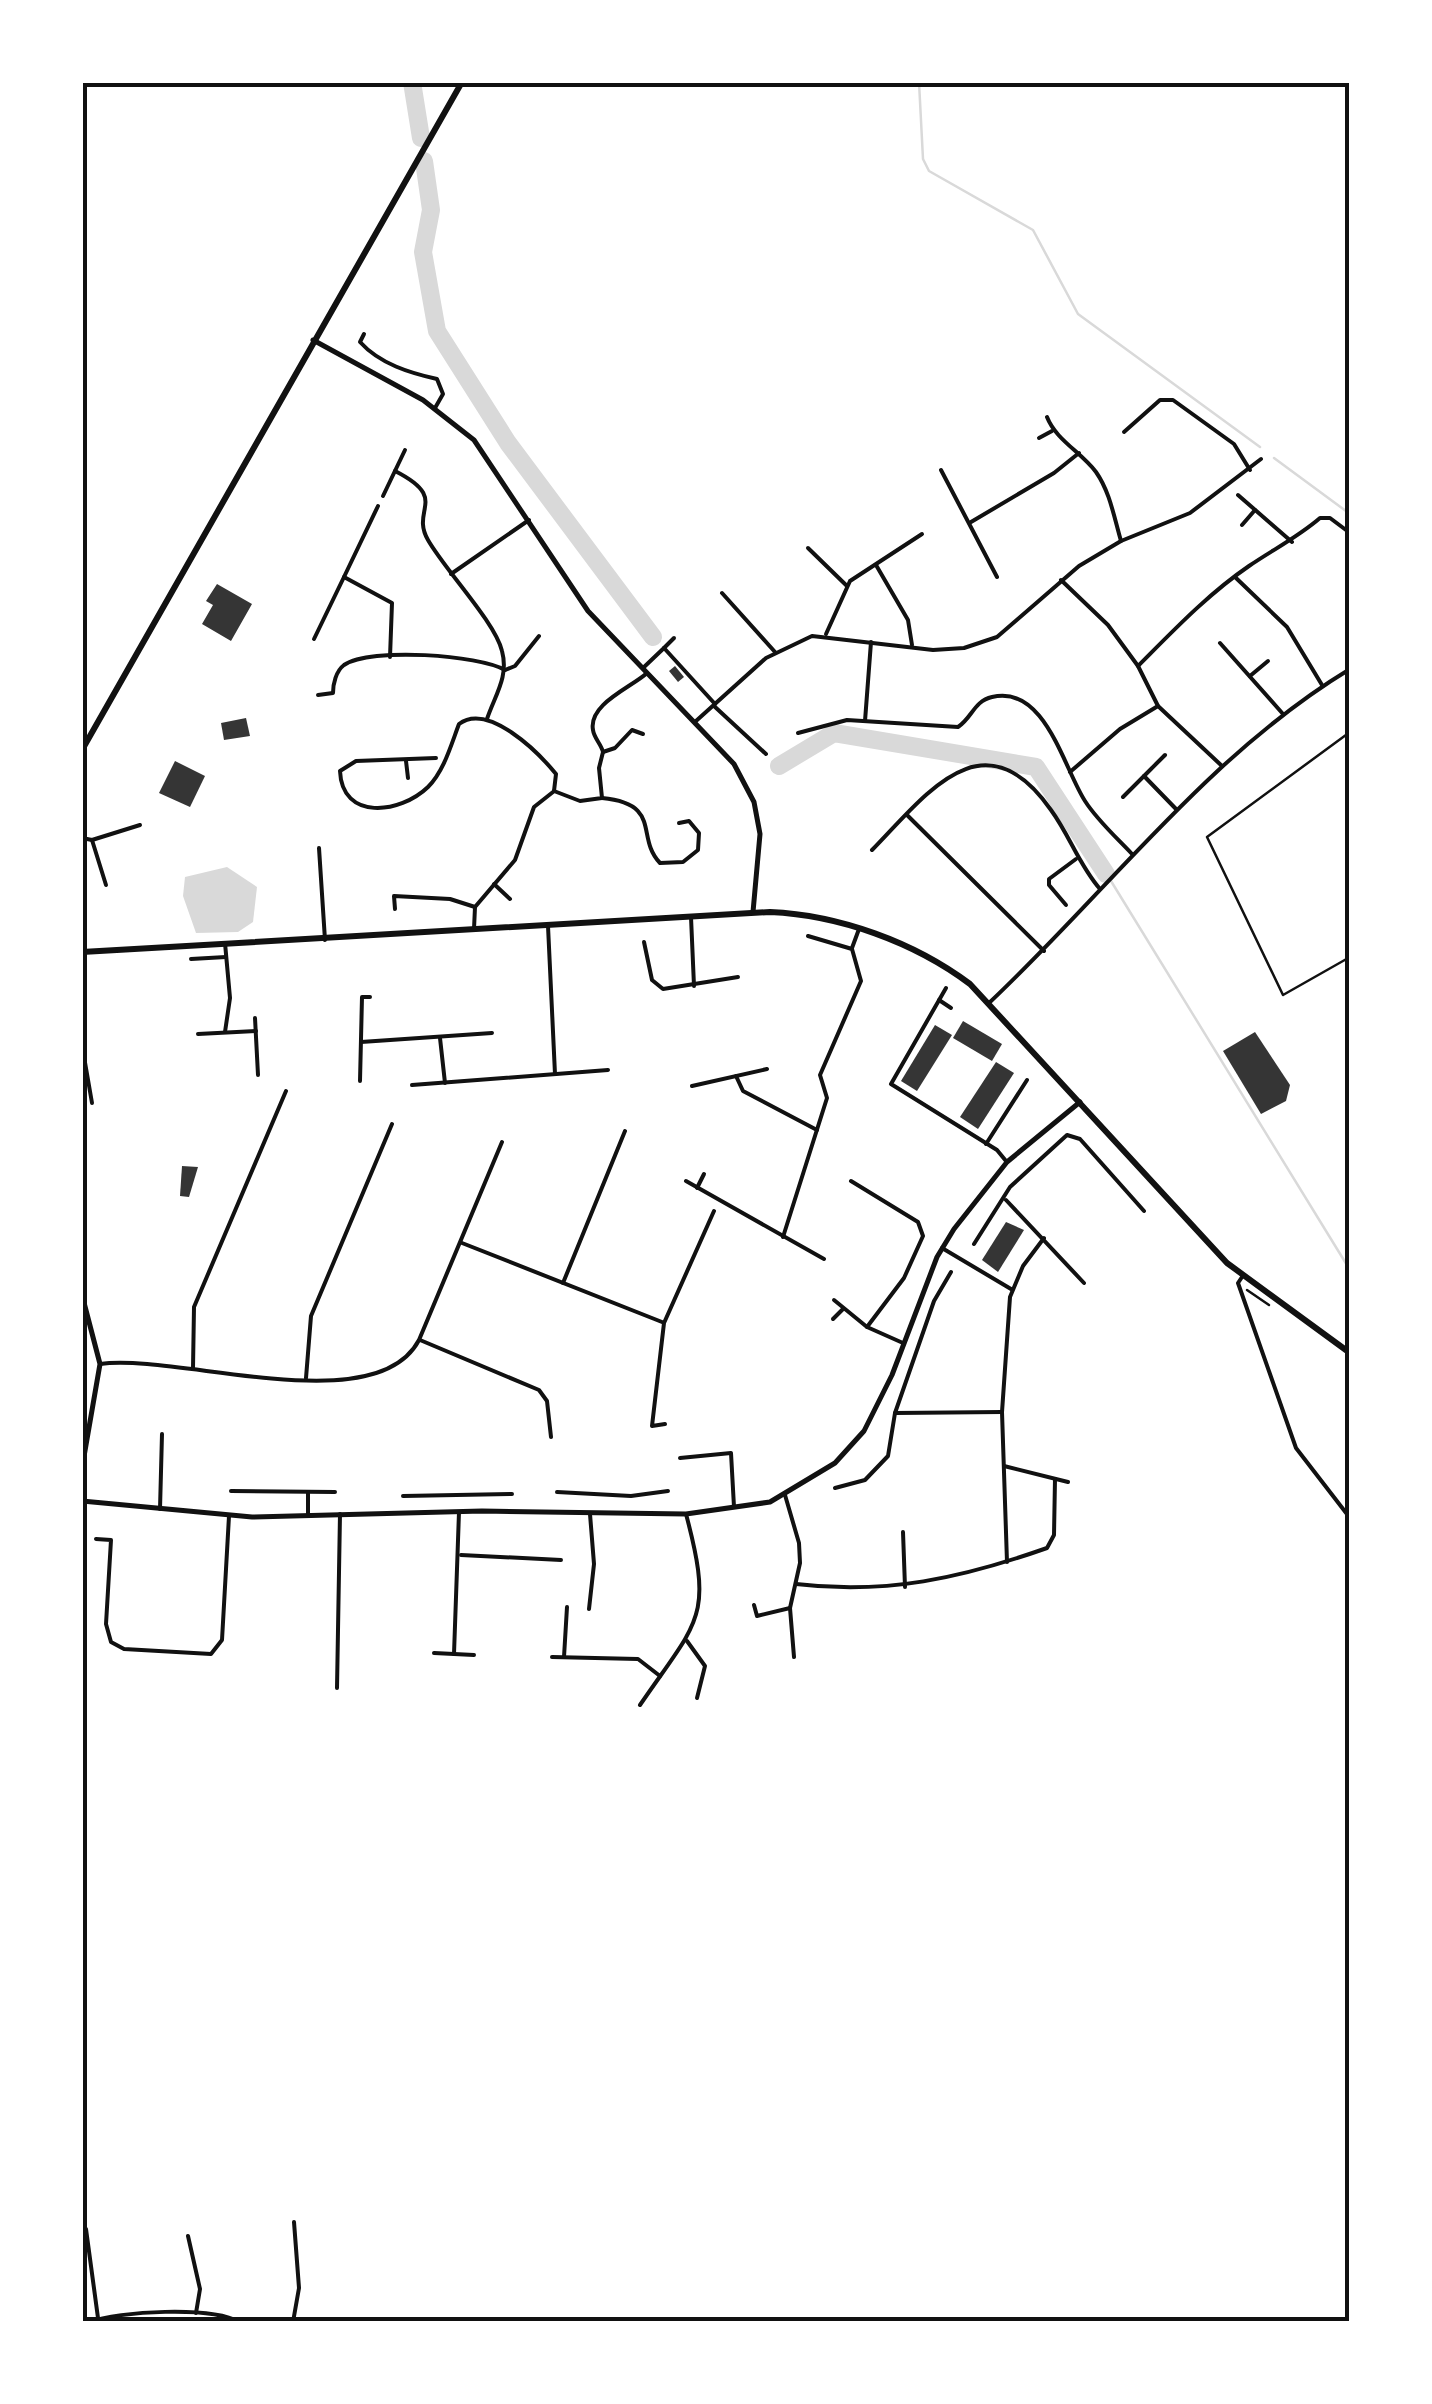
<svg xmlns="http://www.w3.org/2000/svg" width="1432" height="2404" viewBox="0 0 1432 2404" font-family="Helvetica,sans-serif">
<rect width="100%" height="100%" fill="#fff"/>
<!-- water -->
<polygon fill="#d9d9d9" points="227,867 257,887 253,922 238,932 196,933 183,896 185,877"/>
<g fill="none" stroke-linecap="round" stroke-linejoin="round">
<!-- stream -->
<g stroke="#d9d9d9" stroke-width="2.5">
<polyline points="919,82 923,159 929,171 1033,230 1078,314 1260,447"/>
<polyline points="1274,458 1350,514"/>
<polyline points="1111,881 1350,1270"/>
</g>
<!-- river -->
<g stroke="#d9d9d9" stroke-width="18">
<polyline points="412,82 421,138"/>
<polyline points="424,161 431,210 423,252 437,331 508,443 653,637"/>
<polyline points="779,766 834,733 1036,767 1106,874"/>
</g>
</g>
<!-- building -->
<g fill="#353535">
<polygon points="217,584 252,604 231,641 202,624 213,605 206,601"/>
<polygon points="675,666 684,677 678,682 669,671"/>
<polygon points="246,718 250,736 224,740 221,723"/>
<polygon points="175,761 205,776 190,807 159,793"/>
<polygon points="963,1021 1002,1044 992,1061 953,1038"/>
<polygon points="935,1025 952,1035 917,1091 901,1081"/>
<polygon points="1255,1032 1290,1085 1286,1101 1261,1114 1223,1051"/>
<polygon points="996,1062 1014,1073 978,1129 960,1117"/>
<polygon points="182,1166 198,1167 189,1197 180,1196"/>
<polygon points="1006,1222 1024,1230 998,1272 982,1260"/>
</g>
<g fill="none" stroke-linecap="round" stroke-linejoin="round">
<!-- path -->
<g stroke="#111" stroke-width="2.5">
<polyline points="1350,732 1207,837 1283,995 1350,957"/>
<polyline points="1247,1290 1269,1305"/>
</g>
<!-- minor -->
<g stroke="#111" stroke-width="4">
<path d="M364,334L360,342C380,364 410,373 437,379L443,394L435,408"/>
<path d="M1047,417C1056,440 1081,452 1096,472C1110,492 1114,517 1121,541"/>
<polyline points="1124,432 1160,400 1173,400 1234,444 1250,470"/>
<polyline points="1039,438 1052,431"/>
<polyline points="941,470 997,577"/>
<path d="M395,471C450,499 410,509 428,540C445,570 495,622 502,651C509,677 495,695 487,719"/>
<polyline points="1238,495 1292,542"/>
<polyline points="383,496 405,450"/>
<polyline points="971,522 1054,473 1079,453"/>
<polyline points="1242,525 1255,510"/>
<polyline points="808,548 847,586"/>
<polyline points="876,565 908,620 912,645"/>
<polyline points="451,574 529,520"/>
<polyline points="344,577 378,506"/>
<polyline points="1236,578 1287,627 1322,685"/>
<polyline points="1061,580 1108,625 1138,666 1158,706 1222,766"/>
<polyline points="722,593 775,652"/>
<polyline points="826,634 850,581 922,534"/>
<polyline points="314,639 344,577 392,603 390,657"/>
<polyline points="1220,643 1283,714"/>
<polyline points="664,648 674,638"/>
<path d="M1138,666C1173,631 1208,594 1249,566C1274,549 1298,537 1320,518H1330L1350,533"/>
<polyline points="643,668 664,648 715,704"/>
<polyline points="505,670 515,666 539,636"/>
<polyline points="1250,676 1268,661"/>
<path d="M318,695L333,693C333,684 336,671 344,665C371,647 479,655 505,670"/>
<polyline points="714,706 766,754"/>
<polyline points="696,721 766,658 812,636 933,650 964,648 997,637 1079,566 1121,541 1190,513 1261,459"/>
<polyline points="865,721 871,642"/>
<path d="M798,733L847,720L958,727C972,718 974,701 992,697C1045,684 1064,769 1085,801C1097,820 1116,837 1132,854"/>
<polyline points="603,752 615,748 632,730 643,734"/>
<path d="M436,758L356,761L340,771C342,821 400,814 428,787C444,771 451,745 459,724C488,702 538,752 556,774L554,791"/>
<polyline points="406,761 408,778"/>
<polyline points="1070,772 1120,729 1158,706"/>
<polyline points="1144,776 1176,809"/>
<path d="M554,791L580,801L602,798L599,768L603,752C601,744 594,738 593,730C588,704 632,687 647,673"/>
<polyline points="1123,797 1165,755"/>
<path d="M602,798C663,804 635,837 660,863L683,862L698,850L699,833L689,821L679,823"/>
<polyline points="907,815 1044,951"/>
<polyline points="82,838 92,840 140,825"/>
<polyline points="92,840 106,885"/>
<polyline points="319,848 325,940"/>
<path d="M872,850C925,796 983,713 1051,810C1070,836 1079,865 1100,889"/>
<polyline points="494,884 510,899"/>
<polyline points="1066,905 1049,885 1049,879 1076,859"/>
<polyline points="395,909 394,896 450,899 475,907"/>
<polyline points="691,917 694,986"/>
<polyline points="548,926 555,1074"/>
<polyline points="474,929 475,907 515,860 534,807 553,792"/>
<polyline points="644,942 652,980 663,989 738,977"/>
<polyline points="852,948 859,929"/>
<polyline points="191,959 226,957"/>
<polyline points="946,988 891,1084 997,1150 1006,1161"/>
<polyline points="939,1000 951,1008"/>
<path d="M989,1003C1108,891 1208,755 1350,669"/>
<polyline points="255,1018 258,1075"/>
<polyline points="225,1032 230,998 225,943"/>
<polyline points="198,1034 256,1031"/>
<polyline points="440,1038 445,1083"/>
<polyline points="361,1042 492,1033"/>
<polyline points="82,1045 92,1103"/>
<polyline points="736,1076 743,1091 817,1130"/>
<polyline points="360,1081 362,997 370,997"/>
<polyline points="412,1085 608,1070"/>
<polyline points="692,1086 767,1069"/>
<polyline points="986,1144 1027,1080"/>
<polyline points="686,1181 824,1259"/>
<polyline points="851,1181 918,1222 923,1236 904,1278 867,1327"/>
<polyline points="697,1188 704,1174"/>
<polyline points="1006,1200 1084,1283"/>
<polyline points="783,1237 827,1098 820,1075 861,981 852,949 808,936"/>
<polyline points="462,1243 662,1322"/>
<polyline points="974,1244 1010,1187 1067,1135 1080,1139 1144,1211"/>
<polyline points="942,1248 1011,1289"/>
<polyline points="1242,1277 1238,1283 1296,1448 1350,1518"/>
<polyline points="563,1283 625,1131"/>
<polyline points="834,1300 867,1327 903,1343"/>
<polyline points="833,1319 843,1309"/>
<polyline points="420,1340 539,1390 547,1401 551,1437"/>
<path d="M100,1364C178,1353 376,1422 419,1340L502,1142"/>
<polyline points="193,1368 194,1307 286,1091"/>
<polyline points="306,1378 311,1316 392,1124"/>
<polyline points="895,1413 1002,1412"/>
<polyline points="665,1424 652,1426 664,1323 714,1211"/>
<polyline points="680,1458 731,1453 734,1507"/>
<polyline points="1004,1466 1068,1482"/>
<polyline points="835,1488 865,1480 888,1456 895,1413 934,1301 951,1272"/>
<polyline points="231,1491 335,1492"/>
<polyline points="308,1492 308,1516"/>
<polyline points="557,1492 631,1496 668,1491"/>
<polyline points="785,1495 799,1543 800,1563 790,1608 794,1657"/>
<polyline points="403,1496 512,1494"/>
<polyline points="160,1509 162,1434"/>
<polyline points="903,1532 905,1587"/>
<polyline points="96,1539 111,1540 106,1624 111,1642 124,1649 211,1654 222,1640 229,1516"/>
<polyline points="461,1555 561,1560"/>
<polyline points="1007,1562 1002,1412 1010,1297 1023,1266 1044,1238"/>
<path d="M796,1584C886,1595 962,1578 1047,1548L1054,1535L1055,1479"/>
<polyline points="754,1605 757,1616 790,1608"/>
<polyline points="589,1609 594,1564 590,1514"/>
<polyline points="687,1641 705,1666 697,1698"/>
<polyline points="434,1653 474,1655"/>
<polyline points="454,1654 459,1512"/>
<polyline points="552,1657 638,1659 660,1676"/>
<polyline points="564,1657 567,1607"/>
<polyline points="337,1688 340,1514"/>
<path d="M640,1705C698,1620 714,1619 686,1514"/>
<polyline points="86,2229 98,2318"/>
<polyline points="188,2236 200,2289 196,2313"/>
<path d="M89,2322C119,2311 212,2306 239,2322"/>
<polyline points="293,2322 299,2288 294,2222"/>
</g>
<!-- tertiary -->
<g stroke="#111" stroke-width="5">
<polyline points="313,340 423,400 474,440 588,611 734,764 754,802 760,834 753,912"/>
<polyline points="82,1295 100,1364 82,1468"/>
<polyline points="82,1501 252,1517 482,1511 686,1514 770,1502 835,1463 864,1431 892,1375 937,1257 954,1229 1007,1162 1080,1102"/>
</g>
<!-- secondary -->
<g stroke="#111" stroke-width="6">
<polyline points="82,750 462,82"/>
<path d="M82,952L770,912C839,915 914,942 970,984L1227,1263L1350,1353"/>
</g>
</g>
<!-- border -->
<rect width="1432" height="2404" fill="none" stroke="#ffffff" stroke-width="170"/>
<rect x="85" y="85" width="1262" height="2234" fill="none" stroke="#111" stroke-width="4"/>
</svg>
